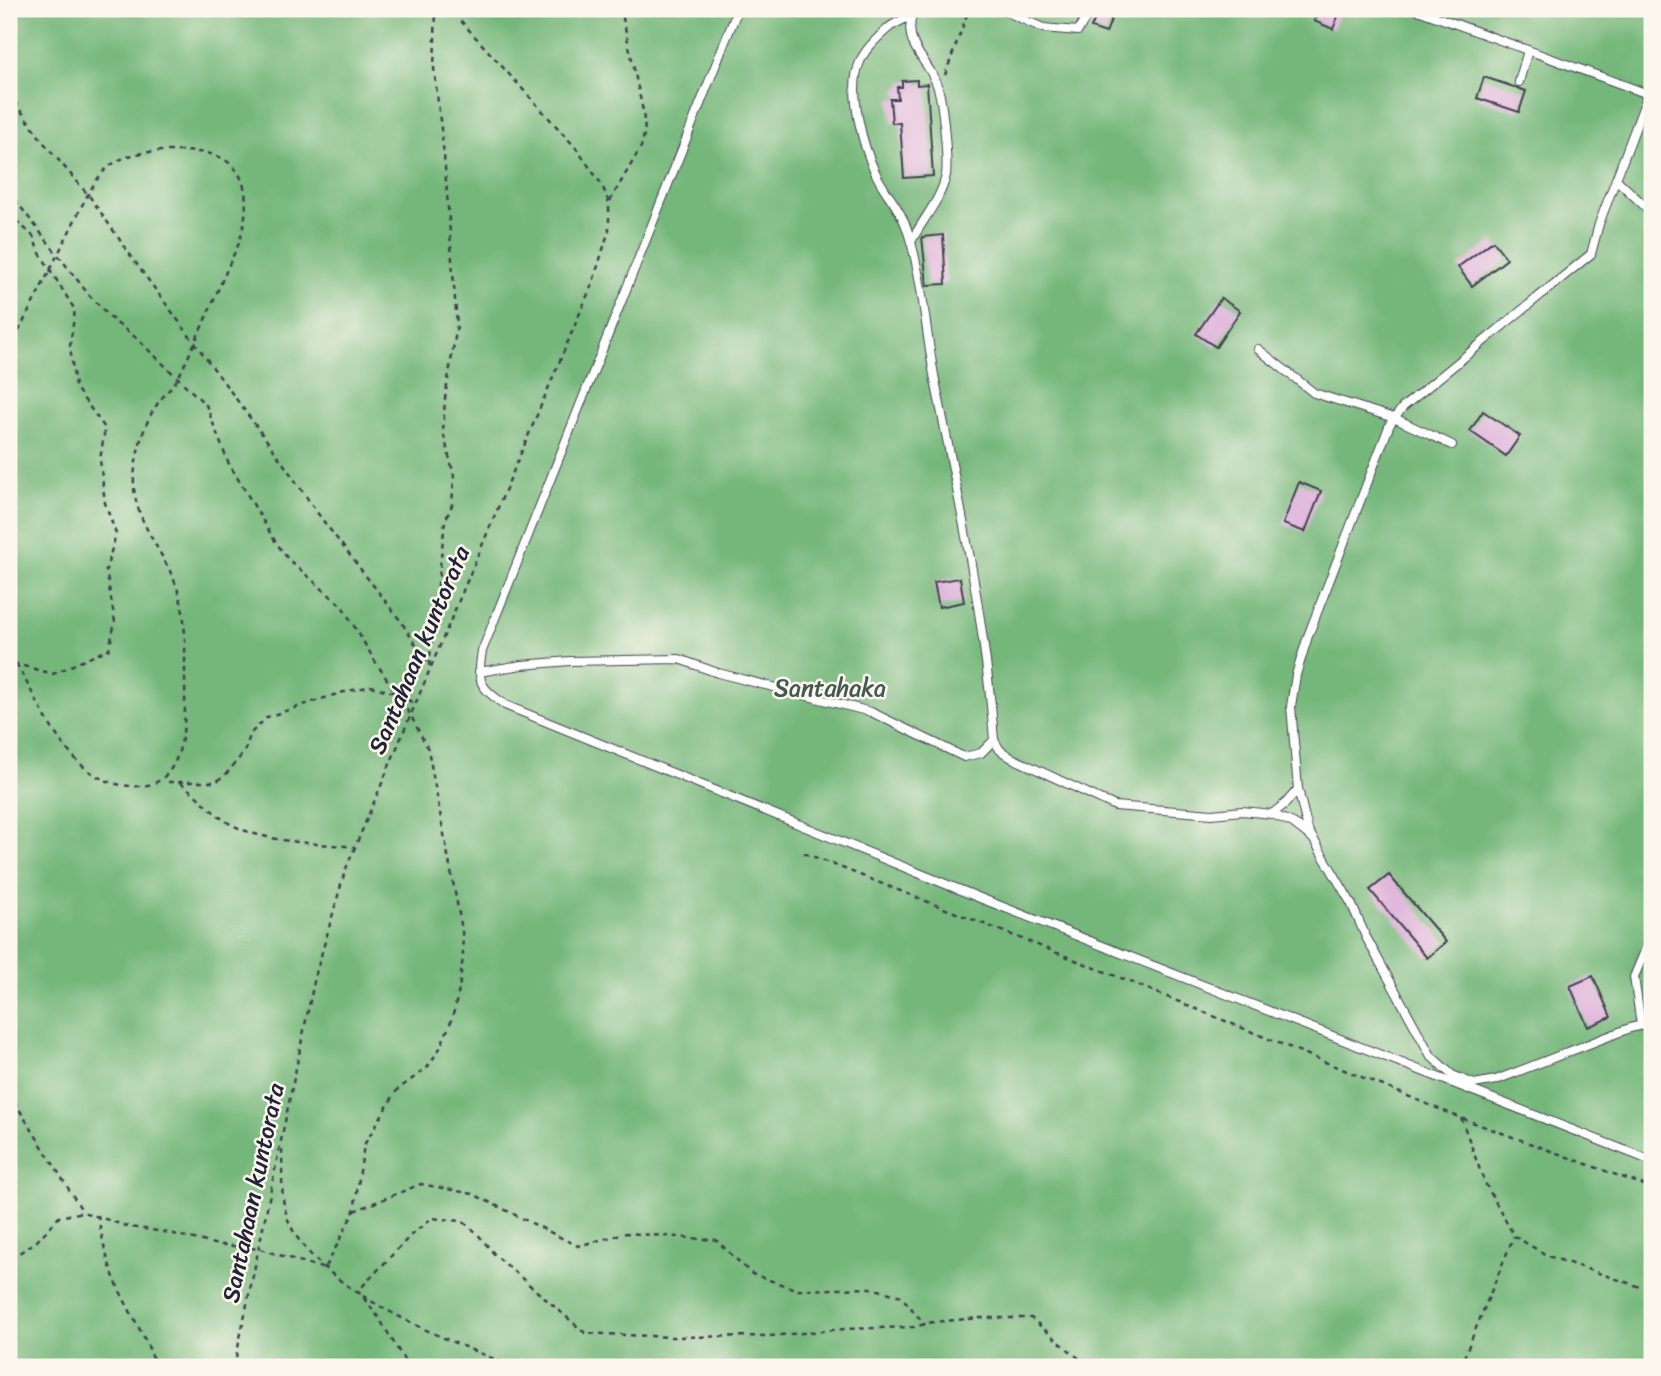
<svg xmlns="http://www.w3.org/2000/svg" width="1661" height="1376" viewBox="0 0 1661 1376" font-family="Sriracha,sans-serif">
<rect width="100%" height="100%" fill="#fbf7ec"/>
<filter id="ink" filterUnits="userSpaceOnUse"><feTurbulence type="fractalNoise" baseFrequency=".0143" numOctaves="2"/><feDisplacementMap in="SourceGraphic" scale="14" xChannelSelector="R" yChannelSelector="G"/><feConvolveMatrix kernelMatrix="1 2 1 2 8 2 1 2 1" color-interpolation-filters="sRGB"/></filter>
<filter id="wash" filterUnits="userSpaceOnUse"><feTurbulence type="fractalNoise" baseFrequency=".00686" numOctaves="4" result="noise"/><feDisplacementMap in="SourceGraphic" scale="28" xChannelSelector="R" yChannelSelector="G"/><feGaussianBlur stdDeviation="1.57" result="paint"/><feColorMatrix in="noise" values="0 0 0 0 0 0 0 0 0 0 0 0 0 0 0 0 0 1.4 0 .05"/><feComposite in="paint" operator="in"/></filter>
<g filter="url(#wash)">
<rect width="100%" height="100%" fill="#f6e6ce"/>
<!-- forest -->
<rect fill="#74b77a" stroke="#4b6c5a" stroke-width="2" x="9" y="9" width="1643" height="1358"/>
<g id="blocks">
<!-- building -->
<g fill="#daa8d8">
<polygon points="1099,9 1115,9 1106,33 1091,28"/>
<polygon points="1319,9 1341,9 1333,29 1314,21"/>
<polygon points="1484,77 1526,91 1519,112 1477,98"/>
<polygon points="917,80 917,85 927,84 933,176 904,178 900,123 892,123 890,99 898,99 897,87 902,87 902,81"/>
<polygon points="943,235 946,284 927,285 922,237"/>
<polygon points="1493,241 1507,259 1472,286 1458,267"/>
<polygon points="1221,298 1240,311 1216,347 1196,334"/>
<polygon points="1483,411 1520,436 1506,456 1470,431"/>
<polygon points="1299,482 1321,491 1305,532 1283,524"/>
<polygon points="960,578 964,602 939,607 934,582"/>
<polygon points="1389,875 1446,942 1427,958 1370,890"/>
<polygon points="1593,976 1611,1017 1588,1027 1570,986"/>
</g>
</g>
</g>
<g filter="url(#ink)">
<use href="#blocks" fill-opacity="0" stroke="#423f51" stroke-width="2"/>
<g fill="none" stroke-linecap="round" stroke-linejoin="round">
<!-- lane casing -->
<g stroke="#423f51" stroke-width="10">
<g id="lane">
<path d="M738,9L482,651C477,683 479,686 505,705L980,898L1652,1161"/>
<polyline points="1000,9 1043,28 1078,31 1091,9"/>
<polyline points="1415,9 1648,94"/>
<polyline points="1519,82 1528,50"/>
<polyline points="1652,84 1599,224 1591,254 1403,407 1390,424 1308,636 1296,675 1291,706 1298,789 1308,830 1351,903 1366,937 1431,1056 1452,1075 1474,1084 1496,1080 1630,1028 1652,1023"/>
<polyline points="1616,179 1652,213"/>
<path d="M911,242C922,220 941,200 946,175C948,160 943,104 938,88C930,60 903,48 912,15"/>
<polyline points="1258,349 1314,393 1394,418 1452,445"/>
<path d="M479,672L522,665L570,661L679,659L718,673L871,712L964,757L981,753L994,740C985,619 959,499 935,380C925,330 923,277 907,229C900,207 885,194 876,174C863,147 847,90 860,62C865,48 880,35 891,26C900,20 910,19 916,9"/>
<polyline points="994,740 1000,750 1010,757 1115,806 1212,814 1242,811 1272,814 1286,803 1298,789"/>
<polyline points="1272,814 1293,823 1311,837"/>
<polyline points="1641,1025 1634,977 1652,934"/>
</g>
</g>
<!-- path -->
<g stroke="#423f51" stroke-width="2.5" stroke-dasharray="5 5" stroke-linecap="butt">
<polyline points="945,75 969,9"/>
<polyline points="9,94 44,143 90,197 138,266 276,453 321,518 400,620 429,665"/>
<polyline points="9,192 89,295 115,322 135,337 206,405 228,462 275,541 288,559 342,606 375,661 411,716 428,749 462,930 463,956 459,990 452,1019 440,1048 427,1068 397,1090 364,1145 354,1211 325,1269 260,1249 214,1244 170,1233 130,1227 83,1212 59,1217 37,1241 9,1260"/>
<polyline points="610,201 641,147 645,131 643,111 621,9"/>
<polyline points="9,214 33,236 38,250 75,310 70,346 75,387 105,428 100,460 105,503 116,534 106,570 115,622 109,649 53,674 9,662"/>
<path d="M9,349C29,312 48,274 67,236C78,215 88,189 104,171C120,154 147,151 168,151C180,151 194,151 206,153C253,162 250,207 239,243C219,286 201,331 180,374C175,385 165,393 158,403C143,424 136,453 134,478C131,517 163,550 176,585C187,613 185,645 185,674C185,708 190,783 141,786C67,791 42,702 9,652"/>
<polyline points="429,666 445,521 452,505 454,476 443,432 445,398 457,325 444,155 434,68 436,9"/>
<polyline points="168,782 216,782 228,772 244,752 251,733 267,717 340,693 371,686 396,693 415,704"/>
<path d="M180,783C197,794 210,811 227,822C261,843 316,843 355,847"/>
<polyline points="804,853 1121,978 1461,1118 1652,1188"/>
<polyline points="9,1093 83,1212"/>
<polyline points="1461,1118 1484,1181 1514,1236 1548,1256 1652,1291"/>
<path d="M282,1149C283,1170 280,1194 286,1213C305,1286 450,1342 515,1367"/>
<polyline points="354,1211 421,1184 473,1194 578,1246 626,1233 716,1240 752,1274 798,1290 871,1288 901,1296 925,1325"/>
<path d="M98,1215C102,1241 108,1265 119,1289C131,1315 147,1339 156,1367"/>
<polyline points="234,1367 315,977 345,871 593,282 609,230 609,203 602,185 576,148 450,9"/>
<polyline points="412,1367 406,1363 379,1318 358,1291 411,1235 432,1218 462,1221 476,1232 495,1255 585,1333 669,1337 770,1336 844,1329 914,1327 933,1322 979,1318 1031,1318 1089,1367"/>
<polyline points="1460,1367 1514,1236"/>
</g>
<!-- lane -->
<use href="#lane" stroke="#fff" stroke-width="8"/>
</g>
</g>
<g text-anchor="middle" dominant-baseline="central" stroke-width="5" stroke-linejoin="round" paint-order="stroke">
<!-- street labels -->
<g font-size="24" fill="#22223b" stroke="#fbf7ec">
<text transform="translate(419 650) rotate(-67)">Santahaan kuntorata</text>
<text transform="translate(253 1193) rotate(-78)">Santahaan kuntorata</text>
</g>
<!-- park labels -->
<g font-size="24" fill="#435854" stroke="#fbf7ec">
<text x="830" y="688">Santahaka</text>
</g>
</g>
<!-- margin -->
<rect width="1661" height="1376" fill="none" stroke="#fbf7ec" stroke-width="35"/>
</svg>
